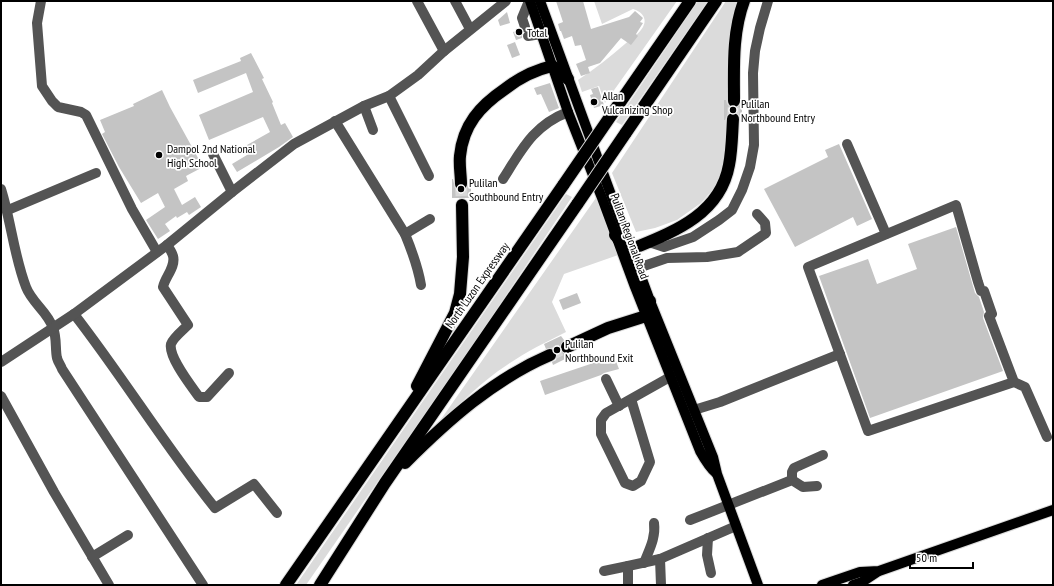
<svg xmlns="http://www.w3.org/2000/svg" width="1054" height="586" viewBox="0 0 1054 586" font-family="'PT Sans Narrow',sans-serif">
<rect width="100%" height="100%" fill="#fff"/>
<!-- green -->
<g fill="#dbdbdb">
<path d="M594,1H677L605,103L599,86L582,92L578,80C595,69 610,57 625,44C631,39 639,34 643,27C648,18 641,11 633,9L602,24Z"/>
<polygon points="698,1 708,1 622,125 616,122"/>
<polygon points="726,1 739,1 733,32 729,141 724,166 714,188 701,203 677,220 655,228 636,232 612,173"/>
<polygon points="566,194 572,197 480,334 306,585 296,585"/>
<path d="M598,195L621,254L564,274L552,302L566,332C546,342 526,352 507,365C482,381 460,404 437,425Z"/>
</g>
<!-- building -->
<g fill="#c4c4c4">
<polygon points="556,1 583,1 591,29 629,17 635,11 643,18 640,22 643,23 636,34 638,36 631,45 621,38 600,63 588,67 590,73 581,76 576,64 586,60 581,45 575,46 572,36 564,39 561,31 560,31 558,24 563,22"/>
<polygon points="507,12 510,23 500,26 498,20"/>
<polygon points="519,30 522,33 522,38 516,40 513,32"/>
<polygon points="515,42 520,55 512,58 507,45"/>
<polygon points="251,53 264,78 262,79 273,102 272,103 281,125 285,123 293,137 279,147 237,172 232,164 252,152 247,145 270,132 263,117 209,140 199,115 253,92 246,73 198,93 193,80 241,61 240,58"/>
<polygon points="550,83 559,108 549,112 541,94 537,95 534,88"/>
<polygon points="598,87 604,105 594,108 590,95 593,94 591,89"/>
<polygon points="162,90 170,107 203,167 186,176 188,181 174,189 182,205 195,197 201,207 189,215 187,212 177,218 176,216 165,224 170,231 158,239 146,220 165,207 158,193 141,203 119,167 102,134 105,132 100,120 134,106 133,104"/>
<polygon points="724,100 726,100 727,104 730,107 734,108 740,105 742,100 742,120 740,120 740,116 737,113 733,112 727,115 725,120 724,120"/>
<polygon points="839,144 872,219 857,226 853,217 795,247 764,189 828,157 825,150"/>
<polygon points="452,179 453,179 455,188 461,191 467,188 468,179 471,179 471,198 452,198"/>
<polygon points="956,227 975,293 979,297 984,312 983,318 1003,371 870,418 819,276 868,259 877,284 917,269 908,244"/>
<polygon points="577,293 581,303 563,310 559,300"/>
<polygon points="561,336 564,340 560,346 560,350 566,354 570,354 571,356 553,365 552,362 556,360 557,356 557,351 551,348 546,349 544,344"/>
<polygon points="614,356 619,369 604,373 601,375 545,395 540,381"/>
</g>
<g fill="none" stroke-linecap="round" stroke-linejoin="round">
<!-- highway-tunnel -->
<g stroke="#d9d9d9" stroke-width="12" stroke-dasharray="12 6" stroke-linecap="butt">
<polyline points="733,119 734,101"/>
<polyline points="461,184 462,205"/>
<polyline points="550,355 567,347"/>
</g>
<!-- major casing -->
<g stroke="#dbdbdb" stroke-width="12">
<g id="major">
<path d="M530,1L568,112L602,198L635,287L700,451C705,460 709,467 716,473"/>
<polyline points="540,1 650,301 713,457 717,474 758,585"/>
<polyline points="822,585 860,572 879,571 1053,510"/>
<polyline points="853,585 862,582 877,572"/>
</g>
</g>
<!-- highway casing -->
<g stroke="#dbdbdb" stroke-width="14">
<g id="highway">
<path d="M734,101C734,68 732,33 744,1"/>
<polyline points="612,114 690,1"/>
<polyline points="625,134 716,1"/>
<path d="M461,184C461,175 459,165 460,156C463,125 480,106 505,89C519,78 535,70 552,66L562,72L568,79"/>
<path d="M615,235C620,240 624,249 632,249C673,232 720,215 729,165C732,150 732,135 733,119"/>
<polyline points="567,347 608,328 646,316 650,308 650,301"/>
<polyline points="417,386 455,313 460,294 463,257 462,205"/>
<path d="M405,463C448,420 494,379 550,355"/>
<polyline points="286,585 564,184"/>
<polyline points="320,585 385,483 578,203"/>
</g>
</g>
<!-- minor -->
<g stroke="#545454" stroke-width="10">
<polyline points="41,1 37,23 42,86 52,101 58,107 81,112 86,115 132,209 157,252"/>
<polyline points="417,1 444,51"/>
<polyline points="455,1 470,29"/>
<polyline points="525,27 522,18 529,1"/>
<polyline points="528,36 541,34"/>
<polyline points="389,96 429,176"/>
<polyline points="364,106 373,130"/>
<path d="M335,121L405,234C412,251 418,267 421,285"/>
<polyline points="847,144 886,234"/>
<polyline points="213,154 232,192"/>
<path d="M503,179C522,149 534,125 568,112"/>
<path d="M1,189C11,221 14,256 26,287C32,303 48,312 53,328C57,337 55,349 57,358C58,362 61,366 62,369L203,585"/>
<polyline points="8,210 96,173"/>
<polyline points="405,234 430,219"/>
<polyline points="649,242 664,247 693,237 719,220 732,210 742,190 750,167 754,145 753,73 755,51 760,28 768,1"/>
<path d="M167,245C169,248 172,252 173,256C176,267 165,277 163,287L188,325C183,330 173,338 171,344C168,357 192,387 199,397H207L229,373"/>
<polyline points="638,268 667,258 707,257 738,252 766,233 765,223 757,214"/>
<path d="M74,314C123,377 165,446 215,508L254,484L277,513"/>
<polyline points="1,362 74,314 167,245 232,192 294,144 364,106 389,96 418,75 444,51 506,1"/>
<polyline points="606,379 619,406"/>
<polyline points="1014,382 989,316 992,314 984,291 981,291 978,282 956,205 808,267 868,431 1014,382 1025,387 1047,437"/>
<polyline points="1,396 54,492 109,585"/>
<polyline points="631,399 650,462 641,481 633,486 625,483 601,434 601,420 606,413 670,377"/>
<polyline points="694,410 720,402 840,354"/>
<polyline points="792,480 792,472 794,468 823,455"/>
<polyline points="690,520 792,480 803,487 817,486"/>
<polyline points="708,538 707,555 711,573"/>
<polyline points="92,557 128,535"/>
<polyline points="660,559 661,585"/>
<path d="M644,563C649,550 656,538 654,523"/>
<polyline points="604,571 628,566"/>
<polyline points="628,585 628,566 660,559 736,526"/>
</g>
<!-- major -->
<use href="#major" stroke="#000" stroke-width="10"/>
<!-- highway -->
<use href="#highway" stroke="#000" stroke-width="12"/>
<!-- highway-bridge casing -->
<g stroke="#dbdbdb" stroke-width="14" stroke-linecap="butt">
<g id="highway-bridge">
<polyline points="564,184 612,114"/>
<polyline points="578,203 625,134"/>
</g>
</g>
<!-- highway-bridge -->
<use href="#highway-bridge" stroke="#000" stroke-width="12"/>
</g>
<!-- markers -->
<g fill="#000" stroke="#fff" stroke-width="1.5">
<circle cx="519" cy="32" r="4"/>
<circle cx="594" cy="102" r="4"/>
<circle cx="733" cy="110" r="4"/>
<circle cx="159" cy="155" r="4"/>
<circle cx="461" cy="189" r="4"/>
<circle cx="557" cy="350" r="4"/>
</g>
<g text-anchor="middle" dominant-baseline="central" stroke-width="3.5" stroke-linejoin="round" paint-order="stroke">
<!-- poi labels -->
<g font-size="12" fill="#000" stroke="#fff" text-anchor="start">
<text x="527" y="32">Total</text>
<text x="602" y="95">Allan<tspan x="602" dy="14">Vulcanizing Shop</tspan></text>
<text x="741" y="103">Pulilan<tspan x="741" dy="14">Northbound Entry</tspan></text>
<text x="167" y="148">Dampol 2nd National<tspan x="167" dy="14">High School</tspan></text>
<text x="469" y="182">Pulilan<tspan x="469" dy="14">Southbound Entry</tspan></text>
<text x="565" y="343">Pulilan<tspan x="565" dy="14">Northbound Exit</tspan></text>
</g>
<!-- street labels -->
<g font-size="12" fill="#000" stroke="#fff">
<text transform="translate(630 236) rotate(70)">Pulilan Regional Road</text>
<text transform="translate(477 285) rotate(-55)">North Luzon Expressway</text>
</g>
</g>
<!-- border -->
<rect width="1054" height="586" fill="none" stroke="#000000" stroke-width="4"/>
<!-- scale -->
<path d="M910 562v6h63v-6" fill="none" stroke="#000000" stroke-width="2"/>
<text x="916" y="562" font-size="12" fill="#000000" stroke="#ffffff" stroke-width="3" paint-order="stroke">50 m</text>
</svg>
